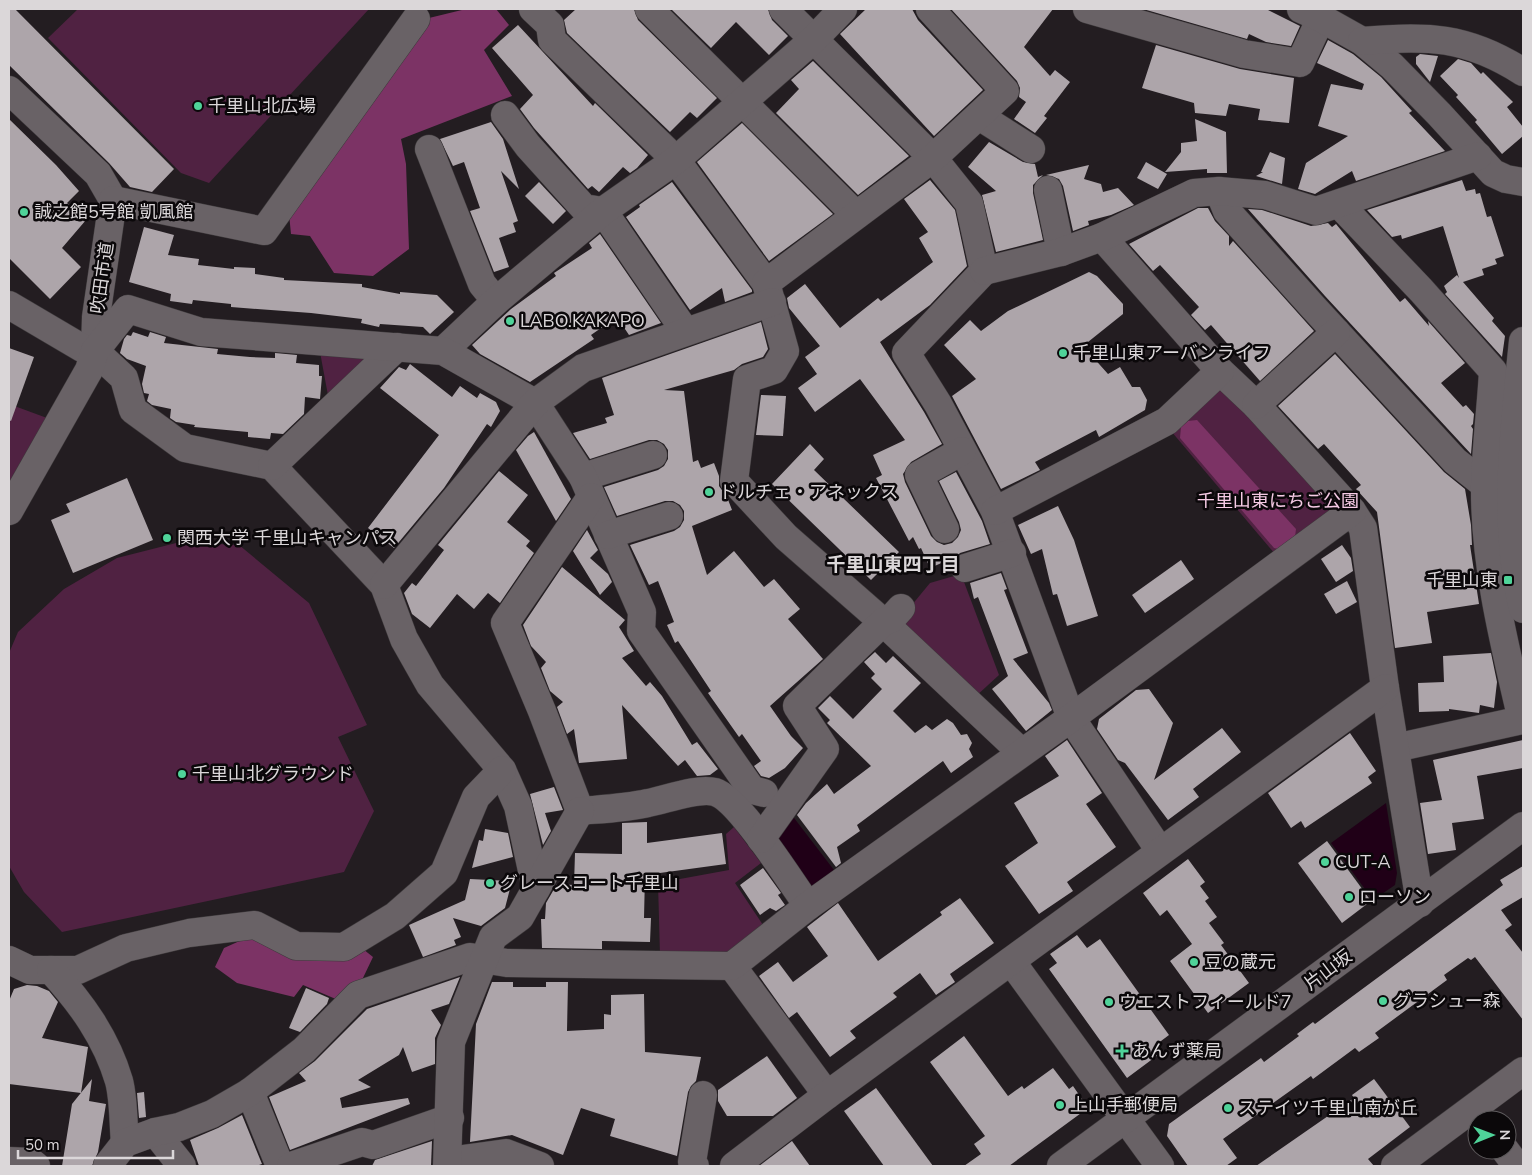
<svg xmlns="http://www.w3.org/2000/svg" width="1532" height="1175" viewBox="0 0 1532 1175" font-family="'Nunito Sans','Noto Sans JP',sans-serif">
	<style>
		.green { fill: #502242 }
		.forest { fill: #7c3365 }
		.water { fill: #200017 }
		.building { fill: #ada5aa }
		.lines { fill: none; stroke-linecap: round; stroke-linejoin: round }
		.minor-casing { stroke: #3e3a3c; stroke-width: 29 }
		.minor { stroke: #696266; stroke-width: 28 }
		.poi-dot { fill: #4fd399; stroke: #0b080a; stroke-width: 2 }
		.labels { text-anchor: middle; dominant-baseline: central; stroke-width: 5; stroke-linejoin: round; paint-order: stroke }
		.poi-label { font-size: 18px; fill: #dbd7d9; stroke: #0b080a; text-anchor: start }
		.street-label { font-size: 18px; fill: #dbd7d9; stroke: #0b080a }
		.park-label { font-size: 18px; fill: #f5cae4; stroke: #0b080a }
		.neighbourhood-label { font-size: 19px; font-weight: bold; fill: #dbd7d9; stroke: #0b080a }
	</style>
	<rect width="100%" height="100%" fill="#231d21"/>
	<!-- green -->
	<g class="green">
		<path d="M78 9H369L209 183 181 173 48 38Z"/>
		<path d="M320 352 362 356 366 365 329 401Z"/>
		<path d="M1213 389 1227 391 1330 503 1327 517 1275 554 1171 431Z"/>
		<path d="M9 404 47 418 9 500Z"/>
		<path d="M180 542 239 545 309 603 367 725 338 737 374 811 344 872 62 932 24 892 9 866V653L18 632 64 589 117 558Z"/>
		<path d="M961 574 999 675 975 697 897 623 930 583Z"/>
		<path d="M734 827 761 863 735 883 763 925 726 955H660L658 883 729 870 726 834Z"/>
	</g>
	<!-- forest -->
	<g class="forest">
		<path d="M466 9H496L509 25 484 50 512 96 401 139 406 164 409 249 373 276 334 273 310 236 291 234 289 214 429 18Z"/>
		<path d="M1197 420 1296 529 1295 537 1282 550 1274 548 1180 438 1181 427 1188 421Z"/>
		<path d="M253 935 358 945 373 957 362 980 338 1000 303 985 294 997 237 983 215 967 224 948Z"/>
	</g>
	<!-- water -->
	<g class="water">
		<path d="M1386 803 1397 873 1395 885 1373 900 1331 843Z"/>
		<path d="M791 814 837 874 818 889 807 887 777 847 776 834Z"/>
	</g>
	<!-- building -->
	<g class="building">
		<path d="M9 9H15L174 169 152 192 130 187 109 163 9 65Z"/>
		<path d="M576 9H634L638 20 717 98 697 118 690 112 670 132 567 33 564 20Z"/>
		<path d="M671 9H768L772 20 788 36 769 55 736 22 711 48Z"/>
		<path d="M866 9H912L918 20 983 90 934 136 840 34Z"/>
		<path d="M951 9H1053L1024 47 1050 76 1055 70 1070 82 1044 116 1047 118 1035 133 1014 119 1026 102 1019 97 1020 88 1017 81Z"/>
		<path d="M1143 9H1266L1300 26 1291 46 1266 42 1249 34 1247 39Z"/>
		<path d="M518 25 593 106 595 103 648 155 637 168 630 173 623 167 599 192 592 186 588 189 534 128 520 109 533 95 492 48Z"/>
		<path d="M1328 40 1353 54 1381 77 1412 111 1409 113 1445 151 1356 181 1352 171 1315 194 1298 189 1306 163 1348 136 1318 126 1331 84 1362 90 1364 84 1317 63Z"/>
		<path d="M1156 45 1240 69 1294 78 1289 123 1258 120 1260 109 1229 104 1226 116 1195 113 1194 103 1142 88Z"/>
		<path d="M1420 54 1438 56 1430 82 1416 64V57Z"/>
		<path d="M1458 59 1471 63 1481 74 1483 72 1513 102 1507 107 1523 127V136L1502 154 1475 122 1477 120 1456 97 1458 95 1440 76Z"/>
		<path d="M813 61 909 156 858 195 776 113 799 89 791 80Z"/>
		<path d="M9 119 56 165 79 191 67 203 86 220 62 248 81 267 50 299 9 258Z"/>
		<path d="M1195 119 1226 132 1227 173H1207V169L1165 172 1181 152V143L1197 141Z"/>
		<path d="M491 122 503 139 519 189 501 171 518 221 513 223 516 232 499 238 509 267 494 272 470 211 480 208 464 162 453 166 440 139Z"/>
		<path d="M742 123 833 214 769 261 697 162Z"/>
		<path d="M989 142 1023 162 1035 164 1038 177 1043 175 1033 185V193L1043 240 996 252 982 195 996 191 968 167Z"/>
		<path d="M1270 152 1285 158 1282 184 1256 176 1263 172H1261Z"/>
		<path d="M1146 162 1167 174 1158 189 1137 178Z"/>
		<path d="M1089 165 1084 179 1101 184 1103 192 1118 188 1134 205 1111 215 1088 221 1089 225 1073 231 1063 186 1059 179 1046 175Z"/>
		<path d="M930 180 955 210 967 266 930 305 880 342 924 412 942 444 911 462 903 474 905 482 931 536 937 542 944 545 952 543 958 537 961 530 959 522 939 481 956 472 982 521 990 544 960 553 951 562 947 564 946 561 930 568 921 548 919 549 913 537 909 541 876 478 882 475 873 455 905 440 860 379 815 412 798 388 817 374 805 357 820 346 789 308 787 298 805 284 840 328 878 298 881 301 933 262 919 238 928 232 904 199Z"/>
		<path d="M1462 180 1466 191 1475 189 1476 194 1480 193 1487 217 1491 216 1504 256 1495 259 1497 264 1482 269 1484 275 1463 282 1494 318 1492 321 1505 336 1502 357 1445 294 1447 292 1444 286 1457 275 1459 278 1443 226 1402 239 1401 235 1392 237 1367 210Z"/>
		<path d="M539 182 566 211 553 224 525 196Z"/>
		<path d="M672 182 752 290V292L725 302 722 288 690 310 626 217 640 207 639 205Z"/>
		<path d="M1198 208H1208L1215 221 1229 236V246L1233 241 1314 331 1260 381 1211 325 1205 330 1191 315 1199 307 1160 265 1153 271 1129 244Z"/>
		<path d="M1248 209 1262 210 1311 226 1328 223 1332 227 1336 224 1400 302 1405 298 1429 326 1428 321 1465 363 1441 383 1463 407 1466 405 1474 414 1473 424 1471 426 1473 429 1471 454 1325 296Z"/>
		<path d="M144 227 174 235 168 255 199 259 198 265 234 269V267L255 268V274L284 278V280L362 284V287L400 294V292L437 295 454 312 430 334 423 327 380 324 379 327 361 323 362 319 311 313 231 307V304L193 300 192 304 170 301 171 294 129 282Z"/>
		<path d="M600 234 661 323 629 335 617 317 591 335 594 339 530 382 480 354 472 345 511 309 556 276 554 273 592 248 589 243Z"/>
		<path d="M1089 272 1097 276 1123 304V314L1083 346 1108 374 1120 367 1132 387H1140L1147 400 1145 410 1099 437 1096 430 1035 462 1040 470 1001 489 952 396 976 379 944 345 970 320 981 331 1008 311Z"/>
		<path d="M761 322 768 349 763 357 742 364 734 370 664 390 684 391 693 462 698 460 701 468 714 463 719 476V486L727 497 732 510 692 526 707 575 734 551 764 587 774 579 800 609 788 619 823 659 770 706 791 736 803 748 785 768 769 778 761 776 754 766 761 761 742 734 739 737 720 710 708 693 711 691 678 641 675 643 667 625 674 622 658 581 649 585 630 545 674 531 680 527 684 520V511L680 505 673 501H665L617 516 604 487 658 470 664 466 668 459V450L664 444 657 440H649L590 459 573 433 607 423 605 418 614 415 602 378Z"/>
		<path d="M133 332 148 337 150 332 166 337 164 343 218 349 217 354 250 357 275 358V353L297 355 296 363 319 365V376H322L320 399 305 397 304 414 283 434 271 433 270 439 248 437V432L194 427 195 425 176 422 170 418 171 409 152 405 147 401 149 394 144 393 142 384 146 366 127 359 120 353 124 339 127 335 131 336Z"/>
		<path d="M9 348 34 357 11 421 9 420Z"/>
		<path d="M1335 354 1444 472 1465 489 1471 525 1472 545H1470L1479 604 1427 612 1432 643 1395 648 1377 512 1356 489 1361 485 1324 444 1318 449 1278 406Z"/>
		<path d="M410 364 452 397 460 386 477 398 480 393 496 402 500 411 491 427 487 424 444 488 394 548 368 528 439 435 380 388 399 367 406 370Z"/>
		<path d="M761 395 786 396 783 436 756 435Z"/>
		<path d="M534 432 571 499 556 521 516 450 528 436Z"/>
		<path d="M810 444 824 459 814 470 899 552 871 580 772 484Z"/>
		<path d="M499 471 528 495 507 522 530 541 526 546 534 553 500 603 488 593 474 609 457 594 430 628 412 614 404 593 412 583 416 586 444 550 438 545Z"/>
		<path d="M127 478 153 540 73 573 51 520 70 512 66 504Z"/>
		<path d="M1058 506 1074 540 1098 616 1067 626 1057 594 1053 595 1042 549 1031 554 1018 525Z"/>
		<path d="M587 530 598 550 590 558 608 574 612 582 600 595 573 551Z"/>
		<path d="M1342 545 1351 558 1353 571 1336 582 1321 559Z"/>
		<path d="M1181 560 1194 579 1145 613 1132 595Z"/>
		<path d="M562 567 625 620 619 627 634 651 622 658 646 686 650 682 662 696 692 745 697 742 718 769 710 775 697 776 685 760 678 766 622 705 627 759 579 763 574 729 567 734 557 707 563 702 550 691 541 668 546 662 531 646 523 625Z"/>
		<path d="M1001 573 1007 589 1004 590 1028 653 1013 659 1049 703 1052 710 1026 731 992 689 1008 676 978 597 974 599 970 583Z"/>
		<path d="M1347 581 1357 602 1336 614 1324 594Z"/>
		<path d="M875 652 886 663 893 656 921 683 893 711 915 733 926 725 932 730 947 719 953 723 961 735 967 734 972 743 969 749 973 757 951 773 943 761 857 825 860 831 837 847 841 863 836 867 797 815 806 803 827 784 834 794 871 766 827 723 830 720 818 708 830 696 853 719 882 689 871 678 875 674 864 662Z"/>
		<path d="M1491 653 1497 682 1494 708 1480 705 1479 713 1449 709V711L1419 712 1418 683 1444 682 1443 656Z"/>
		<path d="M1149 689 1173 723 1154 780 1222 728 1241 752 1193 789 1199 797 1168 820 1125 763 1118 760 1097 729 1099 719 1136 690Z"/>
		<path d="M1350 733 1376 771 1368 777 1372 783 1305 828 1301 821 1291 828 1268 793Z"/>
		<path d="M1067 740 1102 793 1086 804 1116 847 1067 882 1073 891 1039 914 1005 866 1038 843 1014 803 1059 776 1045 756Z"/>
		<path d="M1523 740V768L1477 776 1484 819 1452 823 1456 850 1428 854 1420 803 1442 800 1433 760Z"/>
		<path d="M554 787 563 810 545 813 551 831 543 845 530 794Z"/>
		<path d="M647 822V843L722 833 726 864 645 875 644 918H651L650 942 602 941V949L542 948 541 919H545L546 903 557 884 574 885 575 853 622 854V823Z"/>
		<path d="M485 829 508 833 513 857 472 868 479 840 483 841Z"/>
		<path d="M1327 841 1371 901 1342 923 1298 863Z"/>
		<path d="M1188 859 1205 882 1200 886 1209 898 1205 901 1217 917 1209 923 1224 943 1221 945 1249 983 1208 1013 1170 961 1192 944 1167 910 1160 916 1143 893Z"/>
		<path d="M1523 866V897L1501 910 1512 925 1505 930 1523 953V1020L1475 957 1471 960 1468 958 1444 975 1447 980 1375 1033 1379 1038 1359 1052 1355 1048 1313 1079 1311 1076 1223 1139 1237 1158 1226 1166H1188L1167 1136 1169 1124 1261 1058 1264 1062 1299 1036 1297 1034 1313 1022 1315 1024 1503 885 1500 880Z"/>
		<path d="M763 868 781 893 778 895 785 905 776 911 770 908 760 915 740 885Z"/>
		<path d="M470 879 512 881 505 908 481 926 453 918 461 937 454 940 456 945 423 957 409 925 465 900Z"/>
		<path d="M960 898 994 943 950 974 955 982 936 995 920 973 893 993 897 997 850 1031 856 1038 830 1057 797 1012 789 1018 759 976 778 962 793 982 828 956 807 927 838 903 878 961 942 915 940 912Z"/>
		<path d="M1077 935 1087 948 1100 939 1169 1035 1157 1044 1162 1052 1127 1078 1049 969 1057 963 1050 954Z"/>
		<path d="M460 977 449 1004 431 1010 441 1025 435 1038V1064L412 1072 403 1047 399 1055 358 1080 371 1087 340 1098 342 1108 408 1098 410 1104 290 1150 269 1097 306 1081 299 1073 315 1061 367 1009Z"/>
		<path d="M492 982H513V987H546V982H568L567 1031 604 1029V1014L611 1015V995L644 994 645 1052 701 1057 696 1081 691 1086 688 1092 677 1156 610 1136 615 1119 581 1108 563 1155 512 1135 470 1142 476 1024Z"/>
		<path d="M27 985 37 986 49 991 58 1002 42 1038 88 1047 81 1093 9 1084V1001L14 989Z"/>
		<path d="M306 988 329 998 327 1004 300 1032 289 1028Z"/>
		<path d="M964 1036 1008 1096 1022 1086 1024 1089 1053 1068 1069 1089 1073 1086 1088 1108 1009 1166H964L981 1154 974 1144 985 1136 930 1062Z"/>
		<path d="M767 1056 797 1098 773 1116H727L718 1101V1090Z"/>
		<path d="M92 1079 89 1101 106 1104 98 1152 92 1166H62L72 1104Z"/>
		<path d="M1374 1079 1410 1127 1368 1159 1374 1166H1256L1354 1098 1352 1095Z"/>
		<path d="M876 1088 933 1166H884L844 1111Z"/>
		<path d="M144 1092 146 1117 139 1118 137 1093Z"/>
		<path d="M242 1115 262 1164 256 1166H199L190 1140 218 1128Z"/>
		<path d="M432 1141 431 1166H372L375 1160Z"/>
		<path d="M792 1141 810 1166H759Z"/>
	</g>
	<g class="lines">
		<defs>
			<g id="minor">
				<path d="M533 9 550 25 552 40 676 160 766 283 785 351 774 370 747 379 734 481 786 537 883 622 1021 752"/>
				<path d="M649 9 856 215"/>
				<path d="M783 9 933 158 969 203 984 271 906 353 938 404 995 511 1071 718 1160 851"/>
				<path d="M1087 9 1244 54 1300 63 1321 18"/>
				<path d="M1301 9 1321 18 1362 41 1392 66 1439 114 1493 173 1506 179 1523 182"/>
				<path d="M1362 41C1426 35 1467 36 1523 72"/>
				<path d="M9 90 98 174 113 200 96 317 95 351"/>
				<path d="M505 115 528 146 584 208 603 211 685 331"/>
				<path d="M979 116 1031 149"/>
				<path d="M429 149 482 284 496 301"/>
				<path d="M1048 190 1061 252"/>
				<path d="M1219 191 1227 211 1313 307 1455 461 1485 485"/>
				<path d="M113 200 264 231 416 19"/>
				<path d="M1339 204 1421 290 1493 371C1491 408 1486 446 1485 484 1484 564 1504 643 1522 720L1395 748"/>
				<path d="M1102 237 1220 371 1256 405 1352 511 1363 528 1385 688 1420 903"/>
				<path d="M984 271 1061 252 1102 237 1194 193 1219 191 1265 195 1316 211 1478 156"/>
				<path d="M766 283 933 158 1005 91 930 9"/>
				<path d="M9 305 82 348 95 351"/>
				<path d="M1523 341C1514 429 1502 522 1523 609"/>
				<path d="M95 351 124 378 133 410 185 448 272 466 384 585 404 639 430 685 502 770 518 806 536 889"/>
				<path d="M443 351 496 301 603 211 676 160 814 39 843 9"/>
				<path d="M1256 405 1336 332"/>
				<path d="M272 466 397 347"/>
				<path d="M583 477 653 455"/>
				<path d="M9 511 89 370 95 351 128 309 201 332 443 351 535 403 583 477 642 612 641 631 752 790 764 793"/>
				<path d="M995 511 1167 421 1220 371"/>
				<path d="M945 529 919 475 962 451"/>
				<path d="M608 535 669 516"/>
				<path d="M965 568 1012 553"/>
				<path d="M384 585 535 403 583 368 772 302"/>
				<path d="M580 811 542 711 505 623 591 497"/>
				<path d="M580 811C603 809 626 808 648 803 665 800 698 787 715 792 739 799 792 883 808 906"/>
				<path d="M761 839 825 749 797 706 883 622 891 619 901 608"/>
				<path d="M9 960 30 970H78L126 948 189 933 255 925 296 946 344 947 395 916 444 873 476 797 502 770"/>
				<path d="M1011 961 1160 1166"/>
				<path d="M732 966 827 1095"/>
				<path d="M51 970C81 1003 106 1037 119 1081 124 1100 123 1123 125 1143"/>
				<path d="M250 1092 280 1166"/>
				<path d="M155 1132 182 1166"/>
				<path d="M1505 1150 1517 1166"/>
				<path d="M9 1161 31 1162 36 1166"/>
				<path d="M448 1161 506 1153 540 1166"/>
				<path d="M107 1166 125 1143 155 1132 179 1127 212 1114 250 1092 304 1050 358 995 470 957 507 963 732 966 808 906 1071 718 1352 511"/>
				<path d="M291 1166 362 1142 373 1145 450 1118"/>
				<path d="M447 1166 451 1042 493 937 520 917 580 811"/>
				<path d="M695 1166 692 1162 703 1095"/>
				<path d="M734 1166 827 1095 1385 688"/>
				<path d="M1061 1166 1523 826"/>
				<path d="M1395 1166 1523 1071"/>
			</g>
		</defs>
		<!-- minor casing -->
		<use href="#minor" class="minor-casing"/>
		<!-- minor -->
		<use href="#minor" class="minor"/>
	</g>
	<!-- markers -->
	<g class="poi-dot">
		<circle cx="198" cy="106" r="5"/>
		<circle cx="24" cy="212" r="5"/>
		<circle cx="510" cy="321" r="5"/>
		<circle cx="1063" cy="353" r="5"/>
		<circle cx="709" cy="492" r="5"/>
		<circle cx="167" cy="538" r="5"/>
		<rect x="1503" y="575" width="10" height="10" rx="2.5"/>
		<circle cx="182" cy="774" r="5"/>
		<circle cx="1325" cy="862" r="5"/>
		<circle cx="490" cy="883" r="5"/>
		<circle cx="1349" cy="897" r="5"/>
		<circle cx="1194" cy="962" r="5"/>
		<circle cx="1383" cy="1001" r="5"/>
		<circle cx="1109" cy="1002" r="5"/>
		<path d="M1119.5 1043.5h5v5h5v5h-5v5h-5v-5h-5v-5h5z"/>
		<circle cx="1060" cy="1105" r="5"/>
		<circle cx="1228" cy="1108" r="5"/>
	</g>
	<g class="labels">
		<!-- poi labels -->
		<g class="poi-label">
			<text x="208" y="106">千里山北広場</text>
			<text x="34" y="212">誠之館5号館 凱風館</text>
			<text x="520" y="321">LABO.KAKAPO</text>
			<text x="1073" y="353">千里山東アーバンライフ</text>
			<text x="719" y="492">ドルチェ・アネックス</text>
			<text x="177" y="538">関西大学 千里山キャンパス</text>
			<text x="1498" y="580" text-anchor="end">千里山東</text>
			<text x="192" y="774">千里山北グラウンド</text>
			<text x="1335" y="862">CUT-A</text>
			<text x="500" y="883">グレースコート千里山</text>
			<text x="1359" y="897">ローソン</text>
			<text x="1204" y="962">豆の蔵元</text>
			<text x="1393" y="1001">グラシュー森</text>
			<text x="1119" y="1002">ウエストフィールド7</text>
			<text x="1132" y="1051">あんず薬局</text>
			<text x="1070" y="1105">上山手郵便局</text>
			<text x="1238" y="1108">ステイツ千里山南が丘</text>
		</g>
		<!-- street labels -->
		<g class="street-label">
			<text transform="translate(102 278) rotate(-82)">吹田市道</text>
			<text transform="translate(1328 970) rotate(-37)">片山坂</text>
		</g>
		<!-- park labels -->
		<g class="park-label">
			<text x="1278" y="501">千里山東にちご公園</text>
		</g>
		<!-- neighbourhood labels -->
		<g class="neighbourhood-label">
			<text x="893" y="565">千里山東四丁目</text>
		</g>
	</g>
	<!-- border -->
	<rect width="1532" height="1175" fill="none" stroke="#dbd7d9" stroke-width="20"/>
	<!-- north arrow -->
	<g transform="translate(1492 1135) rotate(89)"><circle r="24" fill="#0b080a" stroke="#5e5b5d"/>
	<path d="M0-4L9 19L0 12L-9 19Z" fill="#4fd399"/>
	<text y="-8" font-size="14" font-weight="bold" text-anchor="middle" fill="#dbd7d9">N</text>
	</g>
	<!-- scale -->
	<path d="M18 1150v8h155v-8" fill="none" stroke="#dbd7d9" stroke-width="2.5"/>
	<text x="25" y="1150" font-size="15" fill="#dbd7d9" stroke="#0b080a" stroke-width="4" paint-order="stroke">50 m</text>
</svg>
